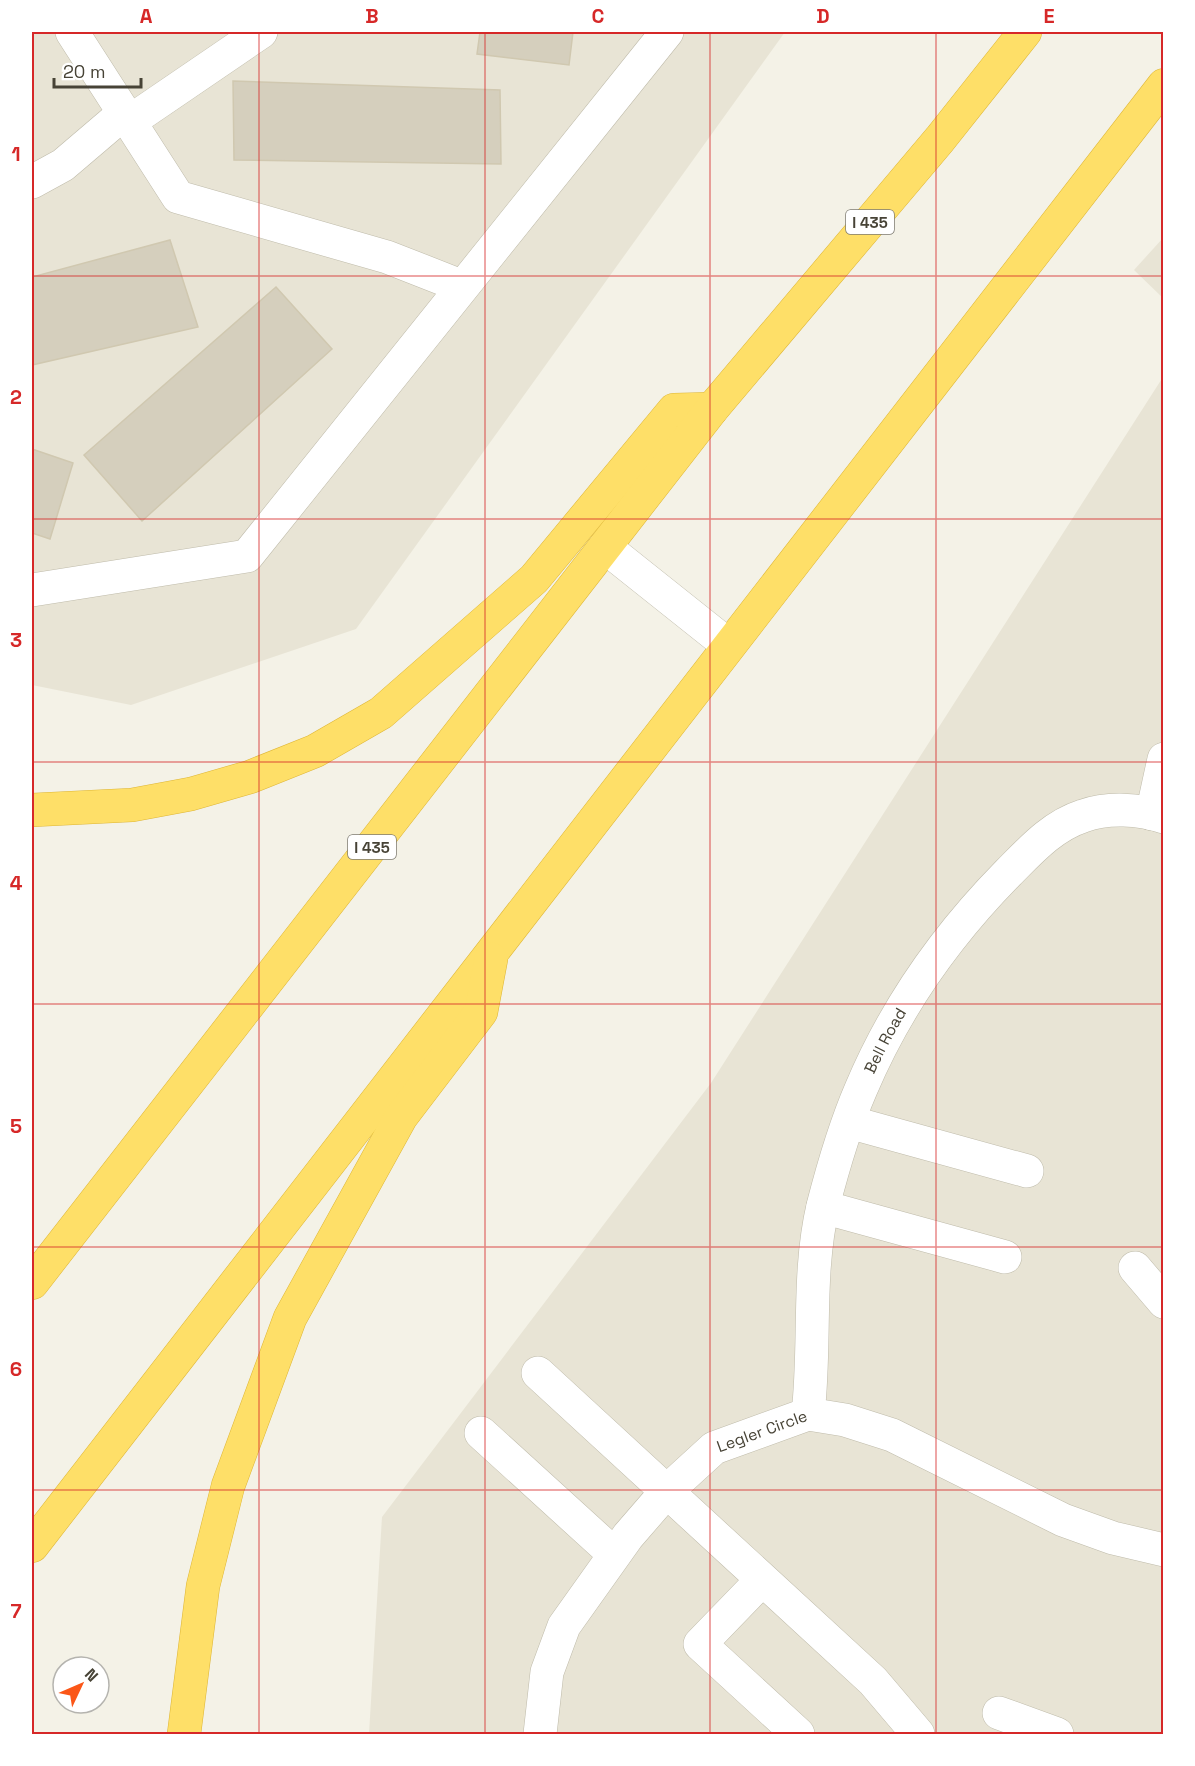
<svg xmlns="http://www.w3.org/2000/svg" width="1195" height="1766" viewBox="0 0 1195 1766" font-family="'Space Grotesk',sans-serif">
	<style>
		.residential { fill: #e8e4d5 }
		.building { fill: #d5cfbd; stroke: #d0c8b0; stroke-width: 1.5 }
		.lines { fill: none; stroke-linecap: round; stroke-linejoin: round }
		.minor-casing { stroke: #bfbbaa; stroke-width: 34 }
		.highway-casing { stroke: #deb637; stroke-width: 34 }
		.minor { stroke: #fff; stroke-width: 33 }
		.highway { stroke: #fedf68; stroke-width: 33 }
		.grid { fill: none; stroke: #d62828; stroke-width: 1.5; stroke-opacity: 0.55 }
		.labels { text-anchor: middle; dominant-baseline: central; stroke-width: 4.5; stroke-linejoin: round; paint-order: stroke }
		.shield { fill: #fff; stroke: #7e7b72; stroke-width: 1.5 }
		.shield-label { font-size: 15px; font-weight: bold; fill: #474336 }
		.street-label { font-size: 16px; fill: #474336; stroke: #fff }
		.neatline { fill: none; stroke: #d62828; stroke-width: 2 }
		.grid-label { font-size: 20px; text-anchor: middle; font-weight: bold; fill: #d62828 }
	</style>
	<rect width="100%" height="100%" fill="#f4f2e7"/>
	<!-- residential -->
	<g class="residential">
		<path d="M32 32H785L356 629 131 705 32 685Z"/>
		<path d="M1163 238V298L1134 270Z"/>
		<path d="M1163 377V1734H369L382 1517 711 1083Z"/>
	</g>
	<!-- building -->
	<g class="building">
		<path d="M480 32H573L569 65 477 54Z"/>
		<path d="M233 81 500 90 501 164 234 160Z"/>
		<path d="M170 240 198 327 32 365V277Z"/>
		<path d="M276 287 332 349 142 521 84 455Z"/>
		<path d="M32 449 73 463 50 539 32 533Z"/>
	</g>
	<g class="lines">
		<defs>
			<g id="minor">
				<path d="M72 32 178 197 387 257 461 286"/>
				<path d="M129 122 261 32"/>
				<path d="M32 182 63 165 124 113"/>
				<path d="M605 547 728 645"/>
				<path d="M32 590 247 556 667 32"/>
				<path d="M1152 814 1164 759"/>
				<path d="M849 1122 1027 1171"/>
				<path d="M823 1207 1005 1257"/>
				<path d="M1135 1268 1164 1302"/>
				<path d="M538 1373 873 1681 918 1734"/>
				<path id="s1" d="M808 1414C816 1345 807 1274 823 1206 833 1167 845 1126 861 1089 896 1006 945 937 1008 873 1030 851 1052 826 1083 816 1108 807 1139 809 1164 817"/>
				<path d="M481 1433 614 1554"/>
				<path d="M761 1581 700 1644 798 1734"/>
				<path d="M999 1713 1057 1734"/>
				<path id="s2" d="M540 1734 547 1672 564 1626 628 1536 667 1491 714 1448 808 1414 845 1420 892 1435 1063 1520 1113 1538 1164 1550"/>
			</g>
			<g id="highway">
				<path d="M32 810 132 805 191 794 250 777 315 751 381 713 534 579 674 410 712 409"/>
				<path d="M32 1283 712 409 940 139 1025 32"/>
				<path d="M32 1546C410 1060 783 570 1164 85"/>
				<path d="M184 1734 203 1586 228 1486 290 1318 401 1117 481 1012 491 959"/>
			</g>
		</defs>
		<!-- minor casing -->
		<use href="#minor" class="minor-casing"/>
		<!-- highway casing -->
		<use href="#highway" class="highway-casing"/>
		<!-- minor -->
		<use href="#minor" class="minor"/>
		<!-- highway -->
		<use href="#highway" class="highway"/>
	</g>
	<!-- grid -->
	<path class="grid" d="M259 32V1734M485 32V1734M710 32V1734M936 32V1734M32 276H1164M32 519H1164M32 762H1164M32 1004H1164M32 1247H1164M32 1490H1164"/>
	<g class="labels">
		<!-- shield labels -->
		<g class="shield">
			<rect x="846" y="210" width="48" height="24" rx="4.5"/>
			<rect x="348" y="835" width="48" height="24" rx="4.5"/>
		</g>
		<g class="shield-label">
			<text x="870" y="222">I 435</text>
			<text x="372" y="847">I 435</text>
		</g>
		<!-- street labels -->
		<g class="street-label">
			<text stroke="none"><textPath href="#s1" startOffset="386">Bell Road</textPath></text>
			<text stroke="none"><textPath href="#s2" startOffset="396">Legler Circle</textPath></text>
		</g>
	</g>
	<!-- border -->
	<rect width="1195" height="1766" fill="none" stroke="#ffffff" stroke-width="66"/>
	<!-- north arrow -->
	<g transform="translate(81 1685) rotate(46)"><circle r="28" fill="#ffffff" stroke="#b5b4af" stroke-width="1.5"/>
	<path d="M0-4.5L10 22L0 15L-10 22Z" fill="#fb5718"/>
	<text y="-9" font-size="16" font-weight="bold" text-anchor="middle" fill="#474336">N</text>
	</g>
	<!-- scale -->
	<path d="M54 78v9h87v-9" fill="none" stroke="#474336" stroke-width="3"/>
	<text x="63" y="78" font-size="18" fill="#474336" stroke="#ffffff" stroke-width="4.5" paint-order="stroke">20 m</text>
	<rect x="33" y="33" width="1129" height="1700" class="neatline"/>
	<g class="grid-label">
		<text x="146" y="23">A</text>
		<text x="372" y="23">B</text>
		<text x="598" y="23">C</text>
		<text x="823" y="23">D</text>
		<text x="1049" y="23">E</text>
		<text x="16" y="161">1</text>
		<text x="16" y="404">2</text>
		<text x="16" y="647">3</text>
		<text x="16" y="890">4</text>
		<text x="16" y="1133">5</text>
		<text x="16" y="1376">6</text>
		<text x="16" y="1618">7</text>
	</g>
</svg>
